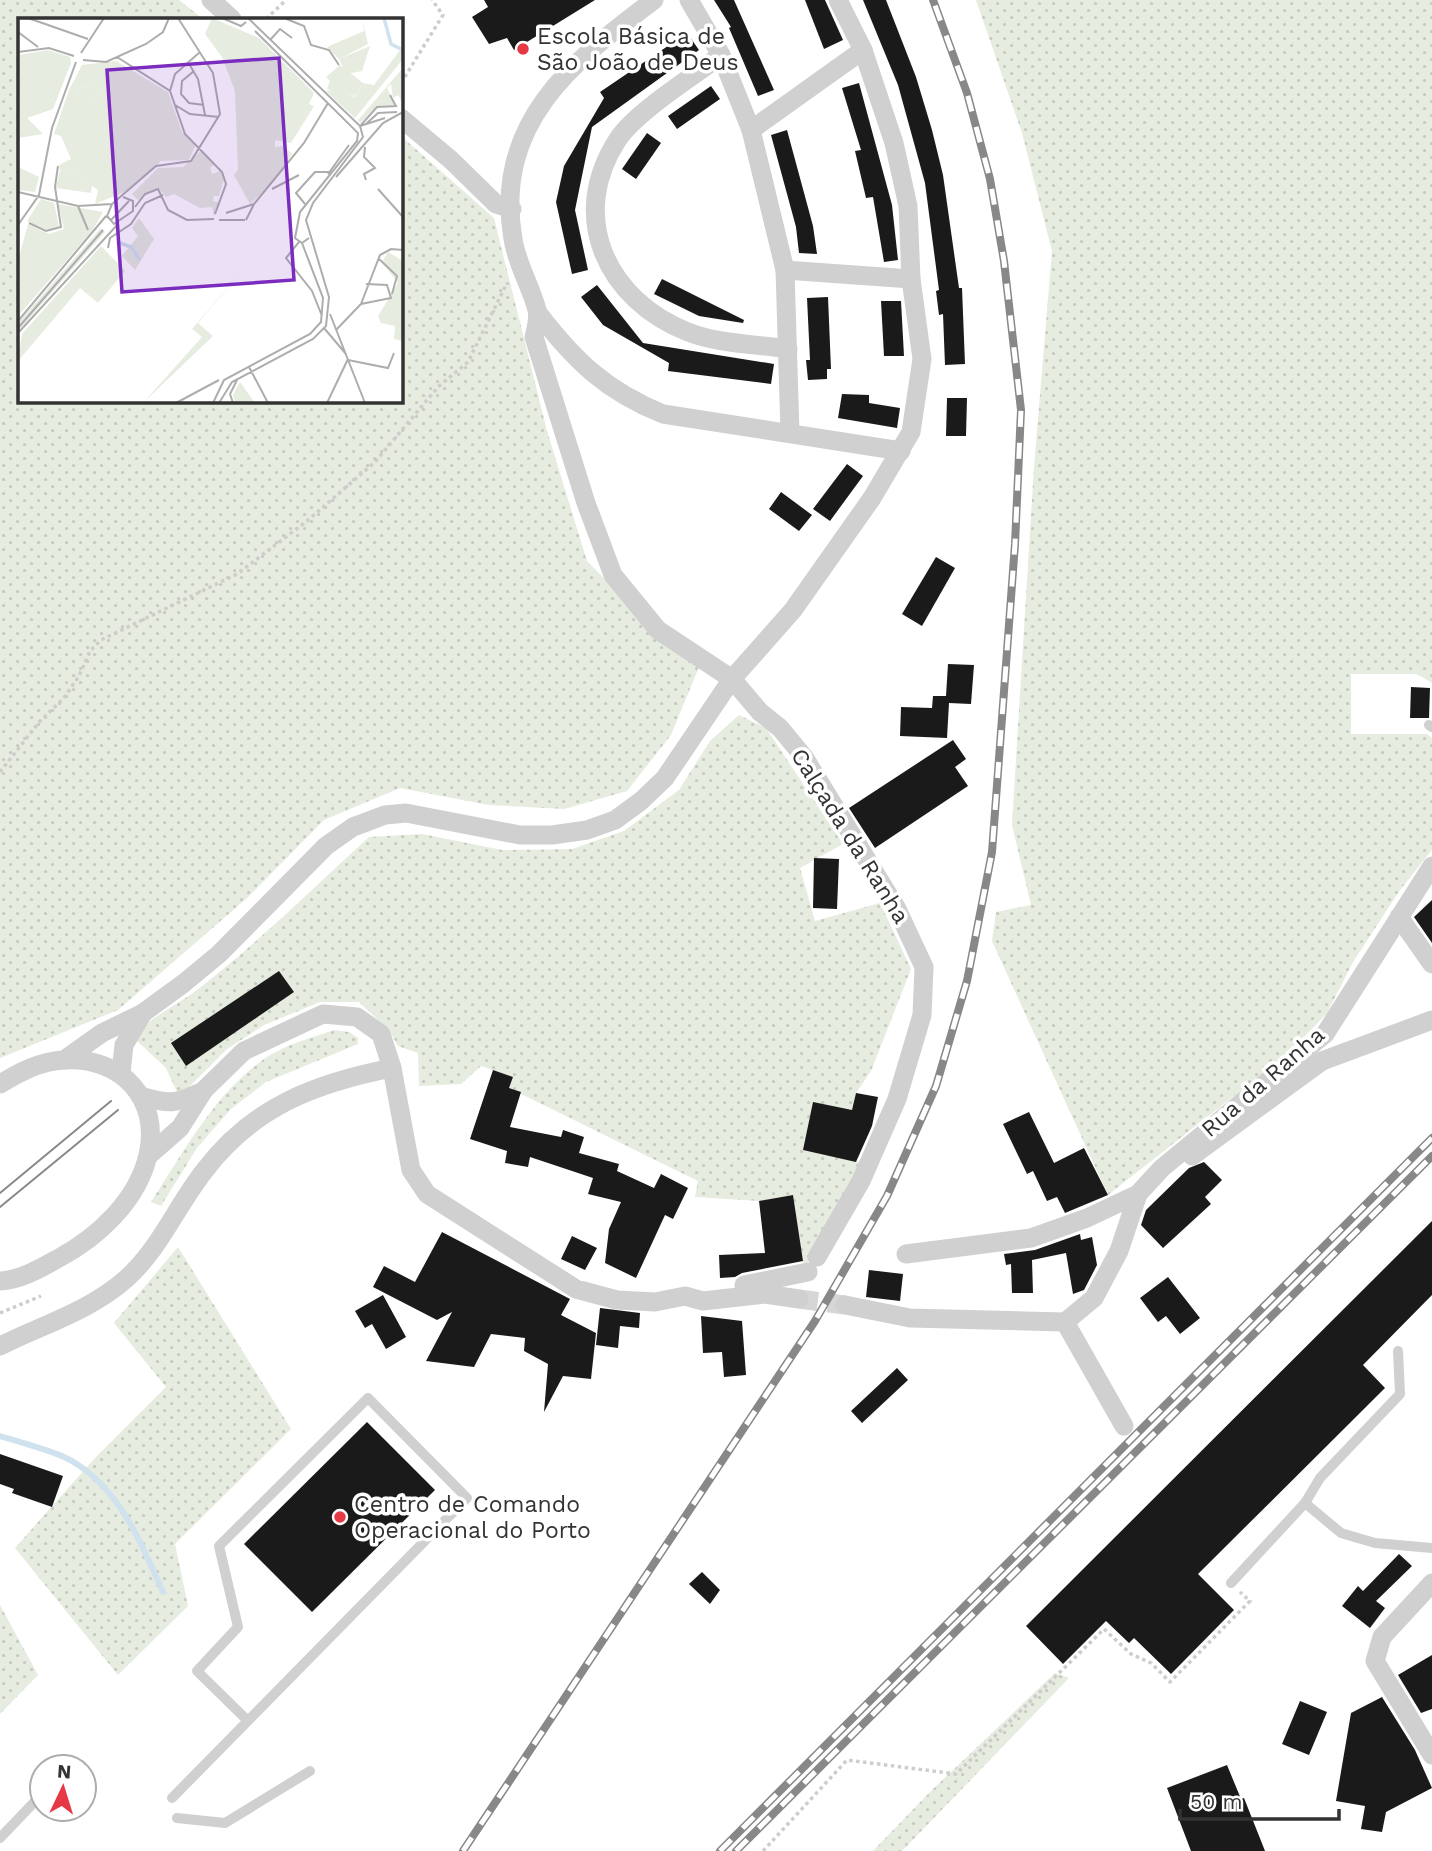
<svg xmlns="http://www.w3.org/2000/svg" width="1432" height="1851" viewBox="0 0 1432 1851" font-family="'Work Sans',sans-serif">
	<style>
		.green { fill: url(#green-dots) }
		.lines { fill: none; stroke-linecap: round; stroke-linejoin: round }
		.stream { stroke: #cfe2ee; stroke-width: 6 }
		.building { fill: #1a1a1a }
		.minor-tunnel { stroke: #d6d6d6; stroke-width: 19; stroke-dasharray: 19 10; stroke-linecap: butt }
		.path { stroke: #cdcdcd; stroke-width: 3.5; stroke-dasharray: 3.5 3.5; stroke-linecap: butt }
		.service { stroke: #d0d0d0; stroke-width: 10 }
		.minor { stroke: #d0d0d0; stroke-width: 19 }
		.tram { stroke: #888; stroke-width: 2 }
		.rail-casing { stroke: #888; stroke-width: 8 }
		.rail { stroke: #fff; stroke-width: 5; stroke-dasharray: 16; stroke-linecap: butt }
		.poi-dot { fill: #e63946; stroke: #fff; stroke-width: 2.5 }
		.labels { text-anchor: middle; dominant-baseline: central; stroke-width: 7; stroke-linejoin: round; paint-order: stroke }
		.poi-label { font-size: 23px; fill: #333; stroke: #fff; text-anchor: start }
		.street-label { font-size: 23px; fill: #333; stroke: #fff }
		.inset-river { fill: none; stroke: #cfe2ee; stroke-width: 3.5 }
		.inset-road { fill: none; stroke: #adadad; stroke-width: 2 }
		.view { fill: #7b2cbf; fill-opacity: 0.15; stroke: #7b2cbf; stroke-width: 3.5 }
		.inset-edge { fill: none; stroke: #333; stroke-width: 3.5 }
	</style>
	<defs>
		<pattern id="green-dots" width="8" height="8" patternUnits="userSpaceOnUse" patternTransform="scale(1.75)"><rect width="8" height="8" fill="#e6ecdf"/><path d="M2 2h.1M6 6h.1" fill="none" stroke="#c6cbc0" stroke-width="1.8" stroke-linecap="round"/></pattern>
	</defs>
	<rect width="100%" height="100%" fill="#fff"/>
	<!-- green -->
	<g class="green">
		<path d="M0 0H179L203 19H19V401H401V136L494 218 547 431 587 561 669 645 699 667 671 735 627 791 564 809 489 805 400 788 324 820 247 898 118 1010 0 1058Z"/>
		<path d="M976 0H1432V683L1417 674H1351V734H1427L1432 738V850L1400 890 1353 962 1327 1013 1291 1051 1108 1195 992 941 996 912 1031 905 1012 825 1034 467 1052 251 1022 133Z"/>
		<path d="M739 715 766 728 843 844 800 868 815 921 880 903 911 969 871 1071 856 1093 852 1110 813 1103 804 1150 864 1163 804 1269 793 1195 759 1201 695 1197 698 1181 509 1088 513 1077 481 1066 461 1084 419 1086 418 1053 398 1046 389 1030 359 1002H320L264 1025 227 1049 188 1088 177 1092 166 1068 134 1038C149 1017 172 1008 193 993 255 946 311 890 369 837L422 834 502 850 572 849 624 831 679 790 710 741Z"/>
		<path d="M334 1030 349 1032 358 1038V1044L266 1082 231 1109 197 1148 161 1206 151 1202C183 1153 215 1093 264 1059 284 1045 311 1038 334 1030Z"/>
		<path d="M178 1247 291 1429 175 1544 188 1606 118 1675 15 1548 94 1459 166 1387 114 1323Z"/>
		<path d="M0 1605 38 1675 0 1714Z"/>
		<path d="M1055 1673 1069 1678 902 1851H873L931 1791Z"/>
	</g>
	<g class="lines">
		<!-- stream -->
		<path class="stream" d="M0 1436C20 1442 42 1448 62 1456 117 1481 140 1541 163 1592"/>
	</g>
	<!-- building -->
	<g class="building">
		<path d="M484 0H595L514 50 507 38 489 44 472 17 488 7Z"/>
		<path d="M714 0H734L774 90 758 96 729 28 731 27Z"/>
		<path d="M805 0H825L843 40 824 49Z"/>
		<path d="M863 0H886L916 77 932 130 943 175 959 288H962L965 364 945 365 943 314 939 315 936 291 939 290 925 183 898 85Z"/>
		<path d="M687 33 699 50 592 127 575 210 588 270 572 274 556 202 564 166 604 98 600 92Z"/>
		<path d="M859 83 892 205 898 260 884 262 873 197 866 198 855 151 861 150 842 88Z"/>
		<path d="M711 86 720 99 677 129 668 116Z"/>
		<path d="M787 130 813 226 817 254 799 253 796 227 771 135Z"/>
		<path d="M647 133 661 143 636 179 622 169Z"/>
		<path d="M662 279 744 320 743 323 699 316 654 294Z"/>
		<path d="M597 285 643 343 774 364 771 384 668 371 669 363 603 325 581 297Z"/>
		<path d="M828 297 831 369H827V379L808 380 806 360H810L807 298Z"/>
		<path d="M881 301H901L904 356H884Z"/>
		<path d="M842 394 869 395V403L900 408 897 428 838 418Z"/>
		<path d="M947 398H967L966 436H946Z"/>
		<path d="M847 464 863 476 830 521 813 509Z"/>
		<path d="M781 492 812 515 799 531 769 509Z"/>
		<path d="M936 557 955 568 922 626 902 614Z"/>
		<path d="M948 664 974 665 971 704 949 703 947 738 900 736 901 707 932 708 933 696H946Z"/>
		<path d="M1411 687 1430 688 1429 718H1410Z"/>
		<path d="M953 740 966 759 955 767 968 786 875 848 849 808Z"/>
		<path d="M814 858 839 859 837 909 813 908Z"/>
		<path d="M1432 900V943L1414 917Z"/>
		<path d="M279 971 294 992 186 1066 171 1043Z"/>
		<path d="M493 1070 513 1077 509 1088 521 1092 510 1127 561 1137 563 1130 584 1137 579 1153 619 1164 617 1171 654 1188 661 1174 688 1188 673 1219 665 1215 636 1278 605 1263 609 1229 621 1202 588 1194 593 1178 530 1157 528 1167 505 1163 507 1151 470 1139Z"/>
		<path d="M856 1093 878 1097 872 1126 856 1162 803 1150 813 1102 852 1110Z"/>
		<path d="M1029 1112 1054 1163 1084 1148 1108 1195 1065 1213 1057 1197 1047 1201 1033 1171 1027 1174 1003 1124Z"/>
		<path d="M1204 1162 1222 1180 1205 1197 1211 1204 1163 1248 1141 1225 1146 1210 1189 1168Z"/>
		<path d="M793 1195 803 1261 742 1273 735 1277 720 1278 719 1255 765 1253 759 1201Z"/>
		<path d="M1432 1221V1295L1363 1365 1385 1388 1198 1574 1234 1610 1171 1674 1134 1638 1129 1643 1106 1621 1063 1664 1026 1626Z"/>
		<path d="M442 1232 570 1299 561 1315 596 1333 591 1379 563 1376 544 1412 548 1364 524 1351 525 1338 491 1334 474 1367 426 1361 452 1312 437 1320 373 1287 384 1266 415 1282Z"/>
		<path d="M1080 1234 1081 1240 1092 1237 1097 1265 1084 1290 1073 1294 1066 1253 1032 1260 1033 1293H1012L1011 1264 1006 1265 1004 1254 1035 1250Z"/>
		<path d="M572 1236 597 1248 585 1270 561 1259Z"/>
		<path d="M869 1270 903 1274 900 1301 866 1297Z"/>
		<path d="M1168 1277 1200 1318 1180 1334 1166 1316 1158 1322 1140 1298Z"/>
		<path d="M383 1295 406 1337 386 1349 372 1324 365 1328 355 1311Z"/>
		<path d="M600 1308 640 1313 639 1328 620 1326 618 1348 596 1345Z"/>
		<path d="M701 1316 742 1321 746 1375 724 1377 722 1352 703 1353Z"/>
		<path d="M897 1368 908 1380 862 1423 851 1411Z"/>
		<path d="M367 1422 435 1490 312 1612 244 1544Z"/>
		<path d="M0 1454 63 1476 52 1507 12 1493 14 1489 0 1484Z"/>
		<path d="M1399 1554 1412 1566 1376 1601 1385 1608 1370 1628 1342 1606 1358 1586 1363 1591Z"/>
		<path d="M702 1572 720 1590 710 1604 689 1584Z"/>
		<path d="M1432 1655V1709L1421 1713 1398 1675Z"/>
		<path d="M1382 1697 1415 1750 1432 1788 1386 1812 1382 1832 1361 1829 1365 1806 1336 1801 1351 1713Z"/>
		<path d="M1300 1701 1327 1712 1309 1755 1282 1744Z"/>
		<path d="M1227 1765 1241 1799 1244 1798 1265 1851H1191L1167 1788Z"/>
	</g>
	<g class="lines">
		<!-- minor-tunnel -->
		<path class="minor-tunnel" d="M799 1299 845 1305"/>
		<!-- path -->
		<g class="path">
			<path d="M266 19 286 0"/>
			<path d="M401 83 443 15 432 0"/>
			<path d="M0 772 40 721 63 699 79 676 90 651 101 640 237 574 307 521 375 462 438 387 468 362 507 283"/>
			<path d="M0 1313 41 1296"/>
			<path d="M763 1851 847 1760 956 1774 1104 1629 1131 1654 1151 1663 1170 1682 1250 1601 1240 1592"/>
		</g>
		<!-- service -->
		<g class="service">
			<path d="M1429 725 1432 727"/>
			<path d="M1305 1503 1341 1533 1375 1543 1432 1548"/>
			<path d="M1231 1583 1305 1503 1320 1478 1400 1394 1398 1351"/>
			<path d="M172 1798 467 1498 368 1398 219 1546 238 1627 197 1671 247 1720"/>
			<path d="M177 1818 225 1823 310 1771"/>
			<path d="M0 1838 42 1794"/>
		</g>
		<!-- minor -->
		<g class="minor">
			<path d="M211 0 232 19"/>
			<path d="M654 0C572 62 493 123 513 239 517 265 531 286 537 310 539 318 536 329 534 337L586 503 613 575 658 630 732 679 760 712 780 728 804 757 897 909 924 967 922 1015 897 1099 861 1181 817 1257"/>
			<path d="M689 0 721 55 751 130 785 270 790 433"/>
			<path d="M721 55C693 77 637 111 618 139 567 217 607 300 688 332 718 344 756 344 788 349"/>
			<path d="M401 118 451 160 496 204 512 209"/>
			<path d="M751 130 863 50"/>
			<path d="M785 270 911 279"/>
			<path d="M538 313C575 361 606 391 663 414L901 451"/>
			<path d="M1399 917 1432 964"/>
			<path d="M64 1060 102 1033 143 1013 184 983 219 954 326 846 353 827 385 815 406 813 520 835H552L587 830 615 820 641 801 665 778 732 679 793 610 872 498 911 432 922 359 911 279 908 206 894 143 863 50 838 0"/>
			<path d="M121 1073 124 1045 143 1013"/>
			<path d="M0 1084C20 1072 40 1061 65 1060 121 1057 161 1099 148 1155 138 1200 98 1237 59 1258 41 1268 21 1280 0 1281"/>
			<path d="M141 1096C170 1105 175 1104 203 1091"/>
			<path d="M148 1156 180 1128 204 1090 244 1051 323 1014 357 1017 381 1034 392 1068 411 1170 427 1194 576 1289 617 1300 655 1302 685 1296 703 1301 765 1294 799 1299"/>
			<path d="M1192 1156 1322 1061 1432 1020"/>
			<path d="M906 1254 1031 1238 1087 1218 1138 1194"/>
			<path d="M744 1285 808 1272"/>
			<path d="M845 1305 910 1318 1065 1322"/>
			<path d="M1065 1322 1094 1298 1119 1251 1138 1194 1162 1168 1325 1034 1432 866"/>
			<path d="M1065 1322 1124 1426"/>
			<path d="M0 1346C42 1325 92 1310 127 1278 161 1247 177 1205 205 1170 254 1106 316 1083 392 1068"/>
			<path d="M1432 1583 1382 1637 1375 1661 1432 1755"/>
		</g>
		<!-- tram -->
		<g class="tram">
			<path d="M0 1193 111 1101"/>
			<path d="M0 1207 118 1110"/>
		</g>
		<defs>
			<g id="rail">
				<path d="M463 1851 815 1321 887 1196 936 1086 967 981 992 852 1015 544 1021 410 1004 261 990 179 967 93 933 0"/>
				<path d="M720 1851 1432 1138"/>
				<path d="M736 1851 1432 1156"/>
			</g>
		</defs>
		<!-- rail casing -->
		<use href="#rail" class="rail-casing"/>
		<!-- rail -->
		<use href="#rail" class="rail"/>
	</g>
	<!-- markers -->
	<g class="poi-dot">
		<circle cx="523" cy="49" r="7"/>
		<circle cx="340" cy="1517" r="7"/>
	</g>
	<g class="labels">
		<!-- poi labels -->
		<g class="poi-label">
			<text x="537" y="36">Escola Básica de<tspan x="537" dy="26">São João de Deus</tspan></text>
			<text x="354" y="1504">Centro de Comando<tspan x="354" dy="26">Operacional do Porto</tspan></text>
		</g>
		<!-- street labels -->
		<g class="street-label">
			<text transform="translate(850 836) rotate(58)">Calçada da Ranha</text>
			<text transform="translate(1263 1082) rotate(-41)">Rua da Ranha</text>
		</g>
	</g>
	<!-- overview -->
	<g transform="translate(18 18)">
		<rect width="385" height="385" fill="#fff"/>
		<path d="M194 0 241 20 296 75 291 86 296 88 273 125 257 122V129L266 128 274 136 253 167 232 186 216 157 220 152 217 73 204 39 187 16ZM344 0 350 26 321 41 309 29 346 13ZM30 32 52 39 53 45 35 91 9 100 25 116 0 120V37ZM98 43 150 74 164 114 178 126 171 142 143 143 111 172 77 186 80 172 74 168 73 175 38 170 42 152 67 161 68 89 86 73 72 67 51 72 64 47ZM322 47 345 65 337 78 309 71 312 63 308 59ZM385 50V86L380 77 375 80 373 66 369 70 377 87 359 88 342 105 340 102ZM184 132 197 146 192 150 194 156 202 153 206 161 201 178H196L195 183 202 185 196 198 194 189 182 190 156 176 148 179 140 170 120 182 114 176 140 150 165 149ZM0 149 21 159 17 174 0 172ZM23 181 36 185 41 209 30 212 9 203ZM40 186 85 194 74 213 0 298V243L10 206 31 216 46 211ZM121 200 136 221 117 252 104 238 120 218 114 210ZM83 210 87 214 0 313V305ZM83 228 107 253 80 285 62 270 0 343 4 316ZM231 245 180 305 195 318 125 385 184 319 174 311ZM222 364 237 385H217L215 377Z" fill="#e6ecdf"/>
		<path d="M352 28 344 53 328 56 321 41ZM385 28V41L337 100 308 73 318 71 337 79 345 65 356 67ZM72 67 87 72 68 89V102L90 116 67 161 42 152 41 147 53 141 43 118 36 116 51 72ZM370 234 385 243V345L384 323 376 321 377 308 363 305 360 298 380 265 364 244Z" fill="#e6ecdf"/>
		<path class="inset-river" d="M366 0 373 26 383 31M99 224 113 229 122 242"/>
		<path class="inset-road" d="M10 0 70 21M204 0 223 8 228 4M266 0 286 8 293 27 311 32 321 47M237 13 340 115 339 123 282 194 277 220 284 225 291 220M0 14 20 29M253 21 262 11 274 20M0 34 31 30 56 38M63 35 86 0M99 39 152 73 167 116 204 154 208 166 197 196M65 42 88 44 128 26 145 14 151 0M170 44 180 61 187 97M176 53 164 63 163 76 171 85 186 87M152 73 157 56 182 34M157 87 172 96 201 99M348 106 360 95 379 94M343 107 359 89 378 88 372 77M342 108 367 100M347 129 346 139 357 150 346 156 348 162M310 156 331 127M318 159 365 105 385 94M254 171 281 157M360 171 385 199M0 174 60 188 94 186M105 179 115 183V193L96 206 89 198 94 186 138 148 173 143 202 96 195 55 160 0M287 186 278 175 297 154H311M60 188 70 212M117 189 127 176 140 171 150 192 169 202 196 201M208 195 236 186M93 202 111 183M201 202H227M228 202 236 186 286 125 310 85M11 205 28 213 43 209 37 169 40 148M0 207 21 177 34 110 58 44M281 224 268 240 294 273 304 298M90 230 92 220 113 206 127 185 145 177M360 240 379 258 374 276M343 286 362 237 373 231 385 232M312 296 347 385M0 303 88 198M0 310 85 212M306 310 328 336M318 312 343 286 373 280 369 267 348 266M0 315 100 206M330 342 370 350 376 335M231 349 250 385M158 385 201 362M195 385 206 362 292 316 303 304 305 280 284 225M201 385 214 364 295 321 308 308 311 279 288 202 295 185 345 119 342 108 230 0M215 385 212 376 219 362M309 385 330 341"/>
		<path class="view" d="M261 40 276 262 104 274 89 52Z"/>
		<rect width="385" height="385" class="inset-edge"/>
	</g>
	<!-- north arrow -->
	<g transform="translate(63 1788) rotate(4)"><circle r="33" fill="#ffffff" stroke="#adadad" stroke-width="2"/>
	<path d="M0-5L12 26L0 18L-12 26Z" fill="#e63946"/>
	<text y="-10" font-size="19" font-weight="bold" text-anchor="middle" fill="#333333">N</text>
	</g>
	<!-- scale -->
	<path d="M1180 1809v10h159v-10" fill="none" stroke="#333333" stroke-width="3.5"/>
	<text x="1190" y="1809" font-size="21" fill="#333333" stroke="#ffffff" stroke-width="5" paint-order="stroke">50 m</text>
</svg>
